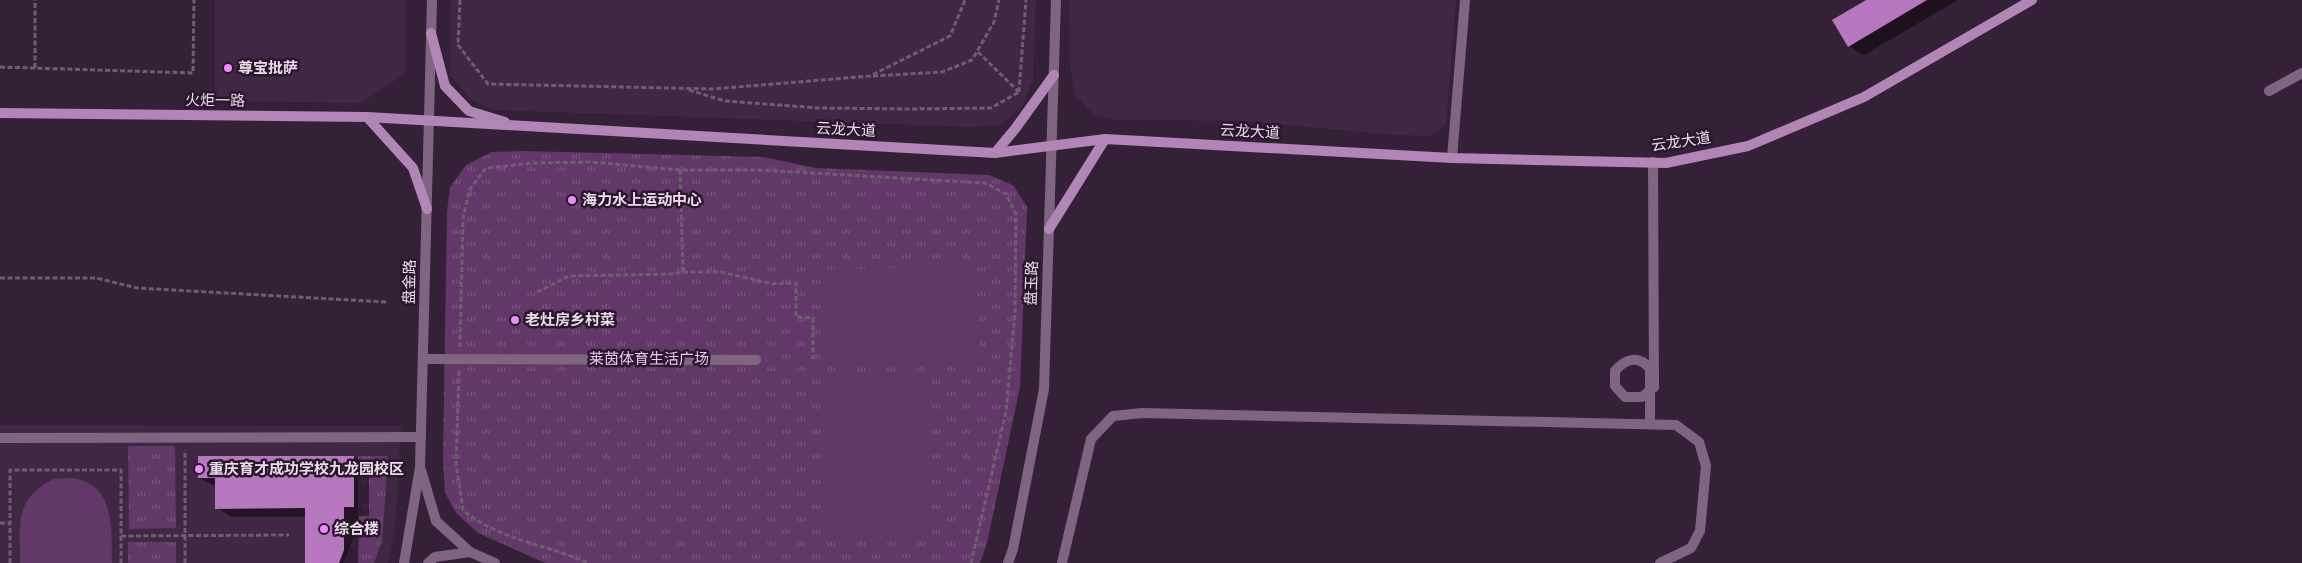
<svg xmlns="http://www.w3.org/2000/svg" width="2302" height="563" viewBox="0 0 2302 563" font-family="'Source Sans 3','Noto Sans SC',sans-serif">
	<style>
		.built { fill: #402743 }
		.grass { fill: url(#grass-tufts) }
		.pitch { fill: #623868 }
		.shadow { fill: #0007 }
		.building { fill: #b677be }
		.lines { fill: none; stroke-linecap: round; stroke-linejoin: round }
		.path { stroke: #6f5d71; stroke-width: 3; stroke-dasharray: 5 2.5; stroke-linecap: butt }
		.service { stroke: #806583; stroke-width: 10 }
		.minor { stroke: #806583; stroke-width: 10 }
		.tertiary { stroke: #806583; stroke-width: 10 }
		.secondary { stroke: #b186b6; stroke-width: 10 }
		.minor-bridge { stroke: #806583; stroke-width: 10 }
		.poi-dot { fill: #ed8cfa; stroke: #2b172d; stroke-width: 2 }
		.labels { text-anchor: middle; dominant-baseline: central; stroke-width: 5; stroke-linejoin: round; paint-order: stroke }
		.poi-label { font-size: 15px; font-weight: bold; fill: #eadceb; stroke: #2b172d; text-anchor: start }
		.street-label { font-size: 15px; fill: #eadceb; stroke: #2b172d }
		.park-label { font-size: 15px; fill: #f4c2fa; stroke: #2b172d }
	</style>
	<defs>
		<pattern id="grass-tufts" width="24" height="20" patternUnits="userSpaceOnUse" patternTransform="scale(1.25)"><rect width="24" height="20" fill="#623868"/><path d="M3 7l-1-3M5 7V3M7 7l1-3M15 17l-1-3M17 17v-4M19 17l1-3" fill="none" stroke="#79547e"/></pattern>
	</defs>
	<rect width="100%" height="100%" fill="#352137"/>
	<!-- built -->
	<g class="built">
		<path d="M215 0H406L405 74 361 103 215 101Z"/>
		<path d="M451 0H1036L1033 79 1022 108 1001 125 973 127 493 110 469 98 450 74Z"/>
		<path d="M1069 0H1456L1446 124 1432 136 1393 135 1246 121 1114 120 1093 114 1075 94 1070 68Z"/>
		<path d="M0 425 401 426 396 513 393 541 388 563H0Z"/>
	</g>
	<!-- grass -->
	<g class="grass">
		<path d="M522 151 763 157 816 168 989 175 1013 185 1027 207 1020 387 987 543 980 563H545L478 533 457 514 445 493 443 460 447 212 450 187 466 165 492 152Z"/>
		<path d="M128 446H175L176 528 129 529Z"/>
		<path d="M358 456H388L382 541 374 563H344L358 526Z"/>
		<rect x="128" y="542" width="48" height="21"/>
	</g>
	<!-- pitch -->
	<g class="pitch">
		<path d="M974 266 982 363 823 364 821 270Z"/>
		<path d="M925 374 927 536 823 537 822 375Z"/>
		<path d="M54 479C61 479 71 477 78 479 116 488 111 533 112 563H20C20 524 14 498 54 479Z"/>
		<rect x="880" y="558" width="50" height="5"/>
	</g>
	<!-- shadow -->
	<g class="shadow">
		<path d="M1868 0H1958L1864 55 1849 46Z"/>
		<path d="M354 457 369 466V516H359L358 563H307L306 517H232L217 508V487L199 478Z"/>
	</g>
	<!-- building -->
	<g class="building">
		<path d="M1866 0H1927L1848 47 1832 20Z"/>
		<path d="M198 456H354V507H344V550L339 563H305V508L215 509V478H198Z"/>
	</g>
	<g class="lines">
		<!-- path -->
		<g class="path">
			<path d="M460 0 458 45 488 84 713 89 870 76 950 36 965 0"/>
			<path d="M978 52 1019 92"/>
			<path d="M0 67 193 73 194 0"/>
			<path d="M35 68V0"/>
			<path d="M873 76 942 72 972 60 994 22 999 0"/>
			<path d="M689 90 725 101 818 108 909 109 991 108 1019 92"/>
			<path d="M1019 92 1026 0"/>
			<path d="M683 272H721L773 284 796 283V317L813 318V359"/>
			<path d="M0 278H96L137 288 386 302"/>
			<path d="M537 292 569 276 672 274 683 272 680 170"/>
			<path d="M460 347 463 218 470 189 486 168 533 163 591 162 680 170H759L985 183 1006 194 1016 214 1015 313 1006 412 971 563"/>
			<path d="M459 371 456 463 463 510C499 540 546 544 588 563"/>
			<path d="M0 523H10"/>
			<path d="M121 536 289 535"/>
			<path d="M10 563V470H121V563"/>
			<path d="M185 563V450"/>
		</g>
		<!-- service -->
		<g class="service">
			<path d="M2269 91 2302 73"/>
			<path d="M423 359 756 360"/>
			<path d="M0 438 421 437"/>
		</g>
		<!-- minor -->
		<g class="minor">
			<path d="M1452 158 1465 0"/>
			<path d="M1653 162 1654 387"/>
			<path d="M1615 371C1626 358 1639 355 1650 369V423"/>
			<path d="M1062 563 1091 439 1113 416 1142 413 1676 425 1699 442 1706 466 1700 531 1691 548 1660 563"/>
		</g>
		<!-- tertiary -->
		<g class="tertiary">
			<path d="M421 470 436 521 470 552"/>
			<path d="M404 563 420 467 432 0"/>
			<path d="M428 563 435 557 470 552 495 563"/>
			<path d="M1008 563 1013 549 1044 389 1056 0"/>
		</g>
		<!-- secondary -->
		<g class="secondary">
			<path d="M431 33 445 86 469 111 505 122"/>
			<path d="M0 113 367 117 995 153 1105 139 1452 158 1666 163 1748 146 1864 97 2032 0"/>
			<path d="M367 117 413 168 427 209"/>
			<path d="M995 153 1015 129 1054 75"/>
			<path d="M1049 229 1105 139"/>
		</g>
		<!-- minor-bridge -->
		<path class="minor-bridge" d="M1615 371V386L1625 397H1642L1654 387"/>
	</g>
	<!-- markers -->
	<g class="poi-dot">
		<circle cx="228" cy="68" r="5"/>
		<circle cx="572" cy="200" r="5"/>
		<circle cx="515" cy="320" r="5"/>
		<circle cx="199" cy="469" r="5"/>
		<circle cx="324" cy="529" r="5"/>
	</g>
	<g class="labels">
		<!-- poi labels -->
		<g class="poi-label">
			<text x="238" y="68">尊宝批萨</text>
			<text x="582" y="200">海力水上运动中心</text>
			<text x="525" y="320">老灶房乡村菜</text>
			<text x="209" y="469">重庆育才成功学校九龙园校区</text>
			<text x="334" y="529">综合楼</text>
		</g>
		<!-- street labels -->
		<g class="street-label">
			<text transform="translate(215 101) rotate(1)">火炬一路</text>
			<text transform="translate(846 130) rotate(3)">云龙大道</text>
			<text transform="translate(1250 132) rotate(3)">云龙大道</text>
			<text transform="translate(1681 142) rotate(-8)">云龙大道</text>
			<text transform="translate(410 282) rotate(-89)">盘金路</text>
			<text transform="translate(1032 283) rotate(-88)">盘玉路</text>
		</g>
		<!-- park labels -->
		<g class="park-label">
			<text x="649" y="359">莱茵体育生活广场</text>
		</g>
	</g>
</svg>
